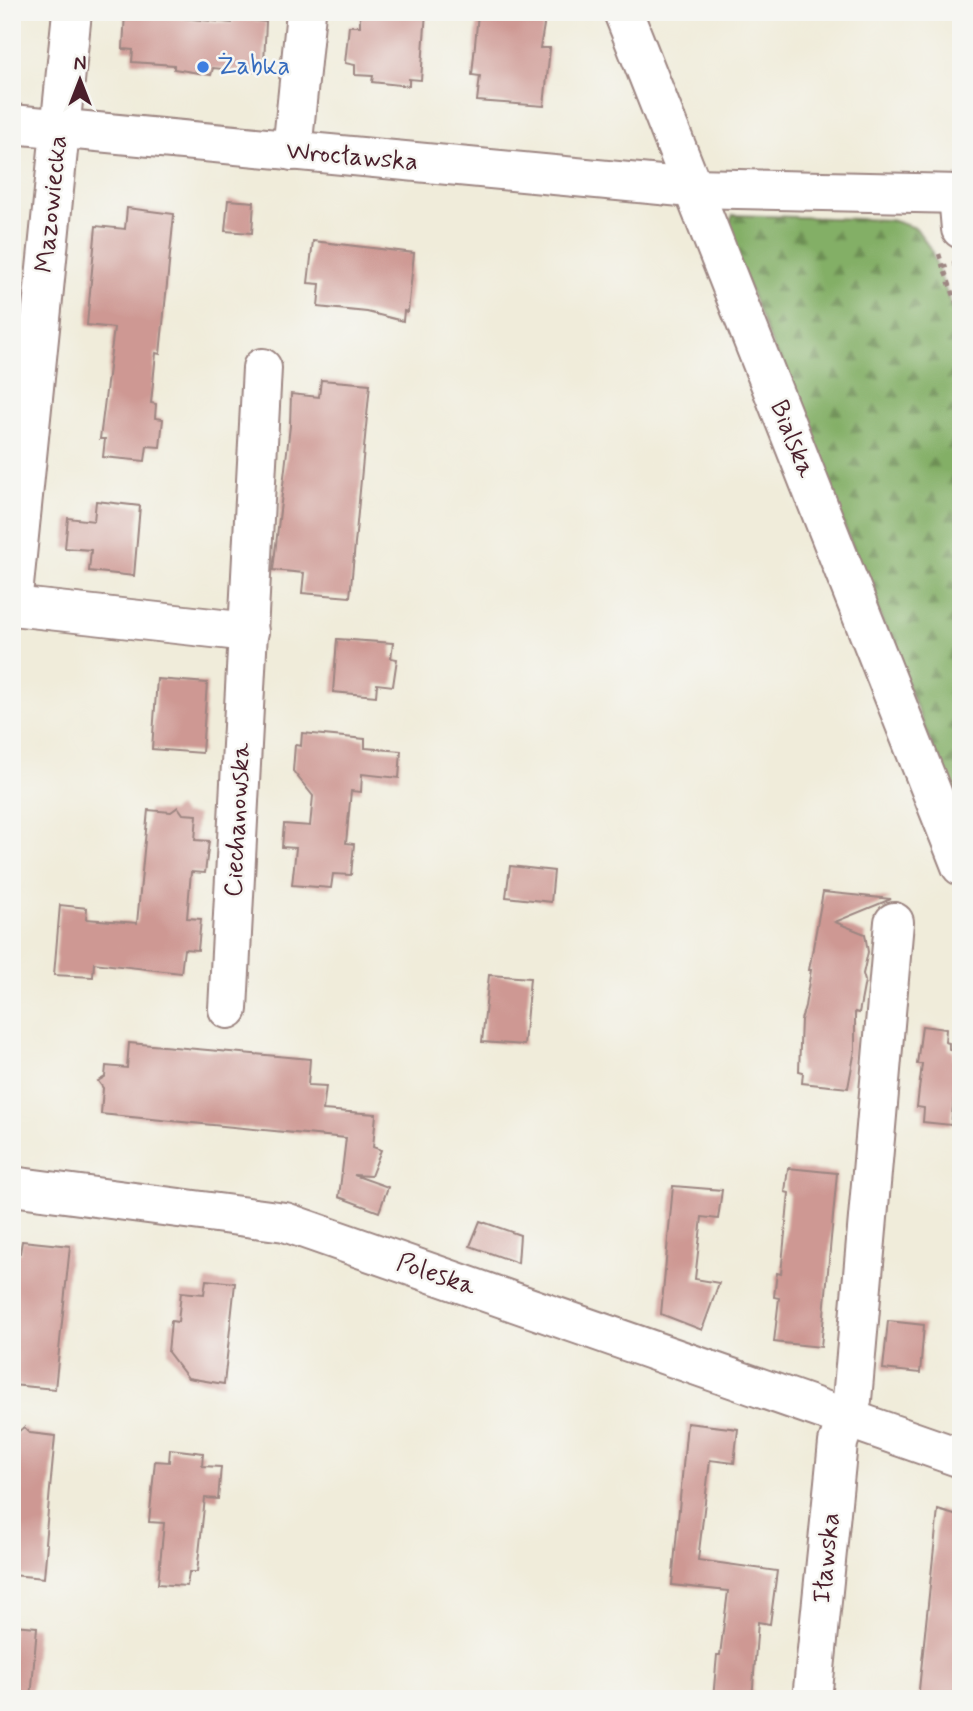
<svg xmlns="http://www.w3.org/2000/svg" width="973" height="1711" viewBox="0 0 973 1711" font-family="Mynerve,sans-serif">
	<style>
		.forest { fill: url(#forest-firs); stroke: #666748; stroke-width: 2 }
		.building { fill: #ce9893 }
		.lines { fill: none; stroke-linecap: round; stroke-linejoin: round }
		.minor-casing { stroke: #9d8682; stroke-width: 42 }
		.path { stroke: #9d8682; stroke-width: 4.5; stroke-dasharray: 5 5; stroke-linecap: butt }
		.minor { stroke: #fff; stroke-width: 38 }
		.shop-dot { fill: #3f7fe0; stroke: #f6f6f2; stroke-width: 2.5 }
		.labels { text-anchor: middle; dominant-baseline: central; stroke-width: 5; stroke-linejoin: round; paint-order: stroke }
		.shop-label { font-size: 26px; fill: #366cbe; stroke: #f6f6f2; text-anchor: start }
		.street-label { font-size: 26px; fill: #4a1f2b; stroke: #f6f6f2 }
	</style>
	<defs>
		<pattern id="forest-firs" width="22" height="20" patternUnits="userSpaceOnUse" patternTransform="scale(1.75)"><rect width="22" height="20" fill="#83af66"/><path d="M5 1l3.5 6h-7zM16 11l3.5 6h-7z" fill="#6d8e54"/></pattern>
	</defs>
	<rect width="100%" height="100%" fill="#f6f6f2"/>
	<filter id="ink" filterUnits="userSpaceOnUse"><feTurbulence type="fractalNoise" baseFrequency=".0143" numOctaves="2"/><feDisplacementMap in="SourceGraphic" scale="14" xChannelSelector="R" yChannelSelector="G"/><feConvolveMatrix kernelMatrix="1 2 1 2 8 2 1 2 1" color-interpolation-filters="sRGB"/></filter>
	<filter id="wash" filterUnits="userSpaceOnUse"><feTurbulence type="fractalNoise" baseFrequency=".00686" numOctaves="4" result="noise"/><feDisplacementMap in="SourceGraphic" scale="28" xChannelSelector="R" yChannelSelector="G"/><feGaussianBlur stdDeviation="1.57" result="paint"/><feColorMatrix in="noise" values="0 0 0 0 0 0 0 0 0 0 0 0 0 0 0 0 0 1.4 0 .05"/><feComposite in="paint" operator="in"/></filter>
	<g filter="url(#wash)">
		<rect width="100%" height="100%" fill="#f0ecda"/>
		<!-- forest -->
		<path class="forest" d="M733 215 891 220 916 228 931 250 961 333V819L726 230Z"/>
		<g id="blocks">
			<!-- building -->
			<g class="building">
				<path d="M125 12H162V16L232 23V18L266 22 264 63H254L253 72 213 68 211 75 174 69V65L132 62 133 50 123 49Z"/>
				<path d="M367 12H426L421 80 409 79V86L372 82 373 76 355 75V65L345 63 349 26H360V15L367 16Z"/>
				<path d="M480 12H539L544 25 540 48H550L544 106 477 101 480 76 472 75 478 14Z"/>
				<path d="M228 200 254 202 252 233 225 231Z"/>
				<path d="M127 208 174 214 160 354 156 353 151 403 156 404 155 418 163 419 160 447 147 446 145 461 103 457 105 439H100L114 328 87 325 96 226 125 229Z"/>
				<path d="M313 241 414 253 408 312 404 311 403 321 367 312 318 307 320 284 308 283Z"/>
				<path d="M321 380 370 384 350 597 302 593 304 573 273 570 290 426 291 394 319 397Z"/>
				<path d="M96 501 140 506 134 576 89 571 91 550 65 548 68 518 94 521Z"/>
				<path d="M337 639 393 643 391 658 397 659 393 686 377 684 376 696 333 692Z"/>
				<path d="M157 679 207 683 202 753 152 749Z"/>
				<path d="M302 733 365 739V748L401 751 399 778 362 774 361 792 351 791 346 843 354 844 351 875 333 874 331 888 292 885 296 848 282 847 284 824 310 826 313 796 293 771 295 745 301 746Z"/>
				<path d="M178 807 183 814 197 815 195 840 209 841 205 873 191 872 187 918 201 919 198 950 184 949 181 973 94 963 93 977 54 975 60 905 87 908 86 919 137 923 148 810 171 812Z"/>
				<path d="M510 866 554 871 551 902 506 897Z"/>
				<path d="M823 892 891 899 835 922 865 934 868 952 863 974 865 981 859 1013 855 1012V1050L848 1088 802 1083 803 1072 799 1071 801 1020 805 1006 811 970H809Z"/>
				<path d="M489 975 530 978 524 1045 482 1042Z"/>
				<path d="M922 1026 946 1029 945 1042 949 1043V1050L954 1051 953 1059H958L951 1125 923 1122 924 1108 917 1107 922 1064H917Z"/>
				<path d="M129 1043 310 1059 308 1085 326 1086 323 1110 376 1114 373 1147 381 1150 371 1176 354 1175 388 1187 379 1212 339 1197 346 1138 101 1114 103 1088 98 1081 105 1077 106 1066 127 1068Z"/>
				<path d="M788 1168 837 1173 821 1347 774 1342 779 1298 774 1297 777 1273 781 1274 789 1193 785 1192Z"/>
				<path d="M673 1186 722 1190 718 1219 702 1217 695 1279 719 1283 702 1330 661 1314Z"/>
				<path d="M480 1221 520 1235 518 1263 470 1246Z"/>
				<path d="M22 1241 70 1246 55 1389 12 1385V1252L20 1253Z"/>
				<path d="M206 1280 235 1283 224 1384 188 1378 168 1352 171 1321 178 1322 181 1292 204 1294Z"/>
				<path d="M888 1321 924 1325 920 1373 883 1369Z"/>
				<path d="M687 1423 738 1429 734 1463 710 1460 698 1560 777 1571 770 1624 758 1622 752 1699H713L717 1655H720L728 1591 672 1585Z"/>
				<path d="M24 1427 30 1433 55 1436 45 1543 47 1544 44 1578 12 1575V1437Z"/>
				<path d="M170 1449 203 1453 202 1466 221 1467 218 1499 205 1498 197 1572H189L187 1586 158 1584 164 1523 149 1522 155 1461 169 1462Z"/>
				<path d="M938 1510 961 1517V1699H918Z"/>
				<path d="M12 1625 37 1627 31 1699H12Z"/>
			</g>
		</g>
	</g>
	<g filter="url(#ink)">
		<use href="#blocks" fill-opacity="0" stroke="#9d8682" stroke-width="2"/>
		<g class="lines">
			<defs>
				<g id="minor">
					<path d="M623 12 961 866"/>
					<path d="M12 124 692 188 961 194"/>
					<path d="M292 151 306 12"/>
					<path d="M958 195 961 229"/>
					<path d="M12 605 72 12"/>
					<path d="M12 606 249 632"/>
					<path d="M228 1009 262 368"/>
					<path d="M12 1186 285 1222 961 1458"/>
					<path d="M812 1699 838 1443 852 1400 894 922"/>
				</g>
			</defs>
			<!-- minor casing -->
			<use href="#minor" class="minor-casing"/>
			<!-- path -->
			<g class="path">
				<path d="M939 254 943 267"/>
				<path d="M957 263 943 267 961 314"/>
			</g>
			<!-- minor -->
			<use href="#minor" class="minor"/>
		</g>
	</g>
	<!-- markers -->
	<circle class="shop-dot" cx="203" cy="67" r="7"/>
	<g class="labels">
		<!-- shop labels -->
		<g class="shop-label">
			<text x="217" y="67">Żabka</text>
		</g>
		<!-- street labels -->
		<g class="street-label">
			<text transform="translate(352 157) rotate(5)">Wrocławska</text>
			<text transform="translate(52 204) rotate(-84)">Mazowiecka</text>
			<text transform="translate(792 439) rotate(68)">Bialska</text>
			<text transform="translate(238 820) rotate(-87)">Ciechanowska</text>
			<text transform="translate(436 1275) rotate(19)">Poleska</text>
			<text transform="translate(827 1558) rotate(-84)">Iławska</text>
		</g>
	</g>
	<!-- margin -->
	<rect width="973" height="1711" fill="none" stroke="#f6f6f2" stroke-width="42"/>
	<!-- north arrow -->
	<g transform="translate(80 80)" stroke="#f6f6f2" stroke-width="5" paint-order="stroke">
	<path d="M0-5L12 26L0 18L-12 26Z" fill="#4a1f2b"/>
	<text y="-10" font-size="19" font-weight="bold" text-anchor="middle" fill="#4a1f2b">N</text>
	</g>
</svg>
